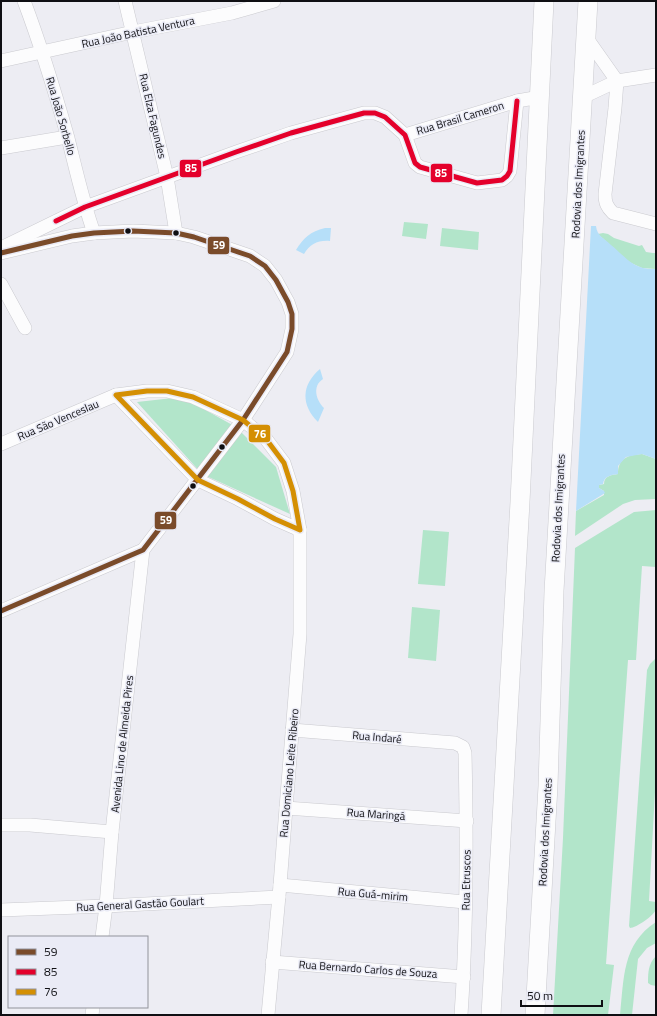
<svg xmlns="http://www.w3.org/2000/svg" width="657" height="1016" viewBox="0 0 657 1016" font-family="'Titillium Web',sans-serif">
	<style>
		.green { fill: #b2e5ca }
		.water { fill: #b6dff9 }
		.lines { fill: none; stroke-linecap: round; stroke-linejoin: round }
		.minor-casing { stroke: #cacacf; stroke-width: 14 }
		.highway-casing { stroke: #cacacf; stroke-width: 20 }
		.minor { stroke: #fcfcfd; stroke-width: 13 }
		.highway { stroke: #fcfcfd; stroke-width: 19 }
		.bus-1-casing { stroke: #eaebf6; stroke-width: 8 }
		.bus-2-casing { stroke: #eaebf6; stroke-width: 8 }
		.bus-3-casing { stroke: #eaebf6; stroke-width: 8 }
		.bus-1 { stroke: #7a4b2a; stroke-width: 5 }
		.bus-2 { stroke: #e4002b; stroke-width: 5 }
		.bus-3 { stroke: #d48f03; stroke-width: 5 }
		.bus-dot { fill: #0f0f13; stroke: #eaebf6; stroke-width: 1.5 }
		.labels { text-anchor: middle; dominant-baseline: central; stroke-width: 3; stroke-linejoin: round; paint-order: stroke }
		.street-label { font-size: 11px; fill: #0f0f13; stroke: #eaebf6 }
		.line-badge { stroke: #eaebf6; stroke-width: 1.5 }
		.badge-label { font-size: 11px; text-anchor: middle; font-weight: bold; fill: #fff }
	</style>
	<rect width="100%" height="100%" fill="#ededf3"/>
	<!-- green -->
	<g class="green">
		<path d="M404 222 428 224 426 239 402 236Z"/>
		<path d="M442 228 479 232 478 250 440 246Z"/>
		<path d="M603 233 608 234 614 238 639 246 642 245 646 252 653 253H656V269L642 268 629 262 598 234Z"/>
		<path d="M182 397 236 427 276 467 290 514 202 474 137 402Z"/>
		<path d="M642 454 656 459V499L635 500 623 504 575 536 576 511 604 495V491L599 488V485L604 484C604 476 611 475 618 474 618 458 628 455 642 454Z"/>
		<path d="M656 510V567L642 566 636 660H628L606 964 614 965 608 1015H553L563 838 575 548 634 512Z"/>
		<path d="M423 530 449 532 445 586 418 584Z"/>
		<path d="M412 607 440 610 436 661 408 658Z"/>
		<path d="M656 658V774L649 901 656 902C656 904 657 907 656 909 655 915 636 928 630 928L629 926 647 670 650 664Z"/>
		<path d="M656 922V943L647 948 638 959 632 1015H620C624 979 622 944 656 922Z"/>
		<path d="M656 956V986L651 985 648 983C648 973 648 964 656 956Z"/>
	</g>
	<!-- water -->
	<g class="water">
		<path d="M591 226H596C597 236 604 238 611 245 627 258 633 270 656 269V459L642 454 626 457 618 466V474C611 475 604 476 603 484L599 485V488L604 491 605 493 576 511Z"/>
		<path d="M325 228H331L330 241C318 240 310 244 304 254L296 250C304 237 310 232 325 228Z"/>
		<path d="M320 369 323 379C312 386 316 400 324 408L318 422C301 405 301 385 320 369Z"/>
	</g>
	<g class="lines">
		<defs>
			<g id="minor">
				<path d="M24 1C41 46 55 92 68 138 76 170 83 202 94 233"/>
				<path d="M125 1 167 177 176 233"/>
				<path d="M586 37 617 81 615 108 605 194C605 203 607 207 613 213L656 224"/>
				<path d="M1 61 133 32 232 13 274 1"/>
				<path d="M583 97 617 81 656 75"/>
				<path d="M405 135 517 101 540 97"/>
				<path d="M1 148 67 137"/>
				<path d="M1 248 85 207 236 152 291 133 364 113H375L385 117 405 135 415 163 420 167 477 183 502 180 507 176 510 171 517 101"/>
				<path d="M1 253 72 236 94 233 133 231 176 233 194 237 250 256 265 266 276 280 288 302 292 314V329L287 352 243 420 143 550 1 611"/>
				<path d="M1 284 25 328"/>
				<path d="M147 391H167L193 397 243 420 266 439 284 463 293 491 300 530 275 519 238 499 198 480 116 395Z"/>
				<path d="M1 444 116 395"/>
				<path d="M292 730 455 743 463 747 465 753C467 840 467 928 461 1015"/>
				<path d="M286 808 467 821"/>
				<path d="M1 825H30L112 832"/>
				<path d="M280 885 465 902"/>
				<path d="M1 910 106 906 279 897"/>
				<path d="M102 937 106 906 112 832 143 550"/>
				<path d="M272 962 464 977"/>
				<path d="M92 1015 93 1007"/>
				<path d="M268 1015 280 885 286 808 300 634V530"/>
			</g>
			<g id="highway">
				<path d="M491 1015 520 502 544 1"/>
				<path d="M535 1015 548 786 554 591 588 1"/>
			</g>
		</defs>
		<!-- minor casing -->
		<use href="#minor" class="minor-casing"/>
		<!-- highway casing -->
		<use href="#highway" class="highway-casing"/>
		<!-- minor -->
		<use href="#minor" class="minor"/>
		<!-- highway -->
		<use href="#highway" class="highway"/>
		<defs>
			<path id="bus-1" d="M1 253 72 236 94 233 133 231 176 233 194 237 250 256 265 266 276 280 288 302 292 314V329L287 352 243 420 143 550 1 611"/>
			<path id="bus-2" d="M56 221 85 207 236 152 291 133 364 113H375L385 117 405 135 415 163 420 167 477 183 502 180 507 176 510 171 517 101"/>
			<path id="bus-3" d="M147 391H167L193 397 243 420 266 439 284 463 293 491 300 530 275 519 238 499 198 480 116 395Z"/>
		</defs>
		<!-- bus-1 casing -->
		<use href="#bus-1" class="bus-1-casing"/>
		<!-- bus-2 casing -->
		<use href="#bus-2" class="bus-2-casing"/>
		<!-- bus-3 casing -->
		<use href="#bus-3" class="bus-3-casing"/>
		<!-- bus-1 -->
		<use href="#bus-1" class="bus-1"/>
		<!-- bus-2 -->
		<use href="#bus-2" class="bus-2"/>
		<!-- bus-3 -->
		<use href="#bus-3" class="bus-3"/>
	</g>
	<!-- markers -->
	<g class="bus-dot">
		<circle cx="128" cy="231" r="3.5"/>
		<circle cx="176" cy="233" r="3.5"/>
		<circle cx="222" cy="447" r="3.5"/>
		<circle cx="193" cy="486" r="3.5"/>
	</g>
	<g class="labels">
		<!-- street labels -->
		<g class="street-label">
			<text transform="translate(138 32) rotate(-12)">Rua João Batista Ventura</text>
			<text transform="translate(61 116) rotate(74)">Rua João Sorbello</text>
			<text transform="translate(153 116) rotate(77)">Rua Elza Fagundes</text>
			<text transform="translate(460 118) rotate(-17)">Rua Brasil Cameron</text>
			<text transform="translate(578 184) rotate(-87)">Rodovia dos Imigrantes</text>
			<text transform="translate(58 420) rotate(-23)">Rua São Venceslau</text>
			<text transform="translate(558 508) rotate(-87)">Rodovia dos Imigrantes</text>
			<text transform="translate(377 737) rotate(5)">Rua Indaré</text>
			<text transform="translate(122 744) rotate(-84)">Avenida Lino de Almeida Pires</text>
			<text transform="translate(289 773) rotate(-85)">Rua Domiciano Leite Ribeiro</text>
			<text transform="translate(376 814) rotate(4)">Rua Maringá</text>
			<text transform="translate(545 832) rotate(-87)">Rodovia dos Imigrantes</text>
			<text transform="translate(466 880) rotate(-89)">Rua Etruscos</text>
			<text transform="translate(373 894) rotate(5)">Rua Guá-mirim</text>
			<text transform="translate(140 904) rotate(-3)">Rua General Gastão Goulart</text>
			<text transform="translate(368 969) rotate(4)">Rua Bernardo Carlos de Souza</text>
		</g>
	</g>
	<g class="line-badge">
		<rect x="179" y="159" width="23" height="19" rx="4" fill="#e4002b"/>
		<rect x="430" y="163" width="23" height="20" rx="4" fill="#e4002b"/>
		<rect x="207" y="236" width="23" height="19" rx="4" fill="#7a4b2a"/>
		<rect x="248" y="424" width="23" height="19" rx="4" fill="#d48f03"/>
		<rect x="154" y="511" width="23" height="19" rx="4" fill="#7a4b2a"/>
	</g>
	<g class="badge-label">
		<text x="191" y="172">85</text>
		<text x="441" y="177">85</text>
		<text x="219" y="249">59</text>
		<text x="260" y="438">76</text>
		<text x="166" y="524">59</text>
	</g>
	<!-- border -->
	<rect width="657" height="1016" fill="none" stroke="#0f0f13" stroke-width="4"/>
	<!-- legend -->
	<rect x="8" y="936" width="140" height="72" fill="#eaebf6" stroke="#92939b"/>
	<rect x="16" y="949" width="20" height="6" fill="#7a4b2a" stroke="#92939b"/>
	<text x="44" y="956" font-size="12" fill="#0f0f13">59</text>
	<rect x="16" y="969" width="20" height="6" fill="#e4002b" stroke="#92939b"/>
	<text x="44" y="976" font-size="12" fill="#0f0f13">85</text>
	<rect x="16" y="989" width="20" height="6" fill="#d48f03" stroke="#92939b"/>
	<text x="44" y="996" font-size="12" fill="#0f0f13">76</text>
	<!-- scale -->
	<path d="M521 1000v6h81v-6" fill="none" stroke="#0f0f13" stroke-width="2"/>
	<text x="527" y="1000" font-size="12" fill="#0f0f13" stroke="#eaebf6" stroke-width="3" paint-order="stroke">50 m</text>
</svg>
